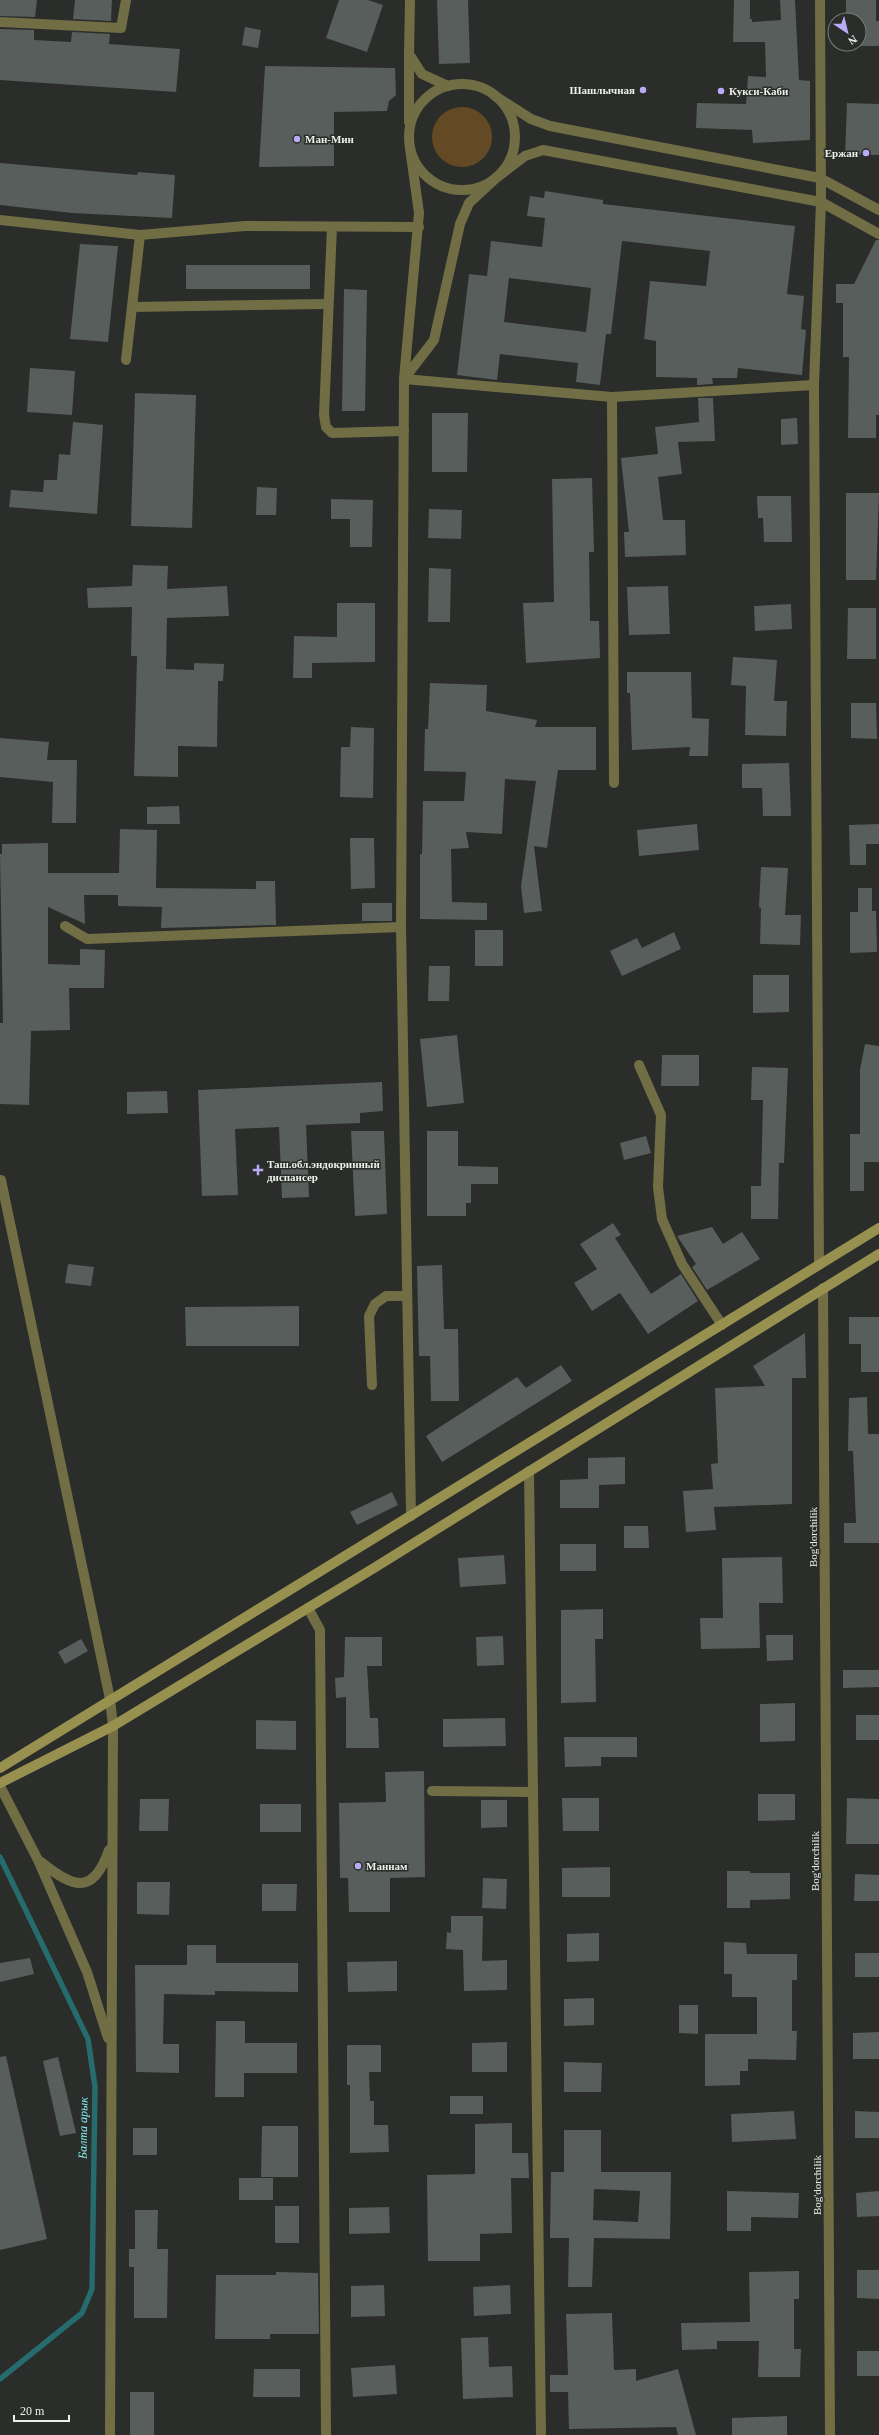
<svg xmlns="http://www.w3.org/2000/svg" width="879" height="2435" viewBox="0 0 879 2435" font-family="Georgia,serif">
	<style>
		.green { fill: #644925 }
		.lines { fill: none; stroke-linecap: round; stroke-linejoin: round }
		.stream { stroke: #266b6d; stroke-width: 5.5 }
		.building { fill: #585e5b; fill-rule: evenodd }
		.lane { stroke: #716d45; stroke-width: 10 }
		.street { stroke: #716d45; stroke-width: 10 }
		.secondary { stroke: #97904f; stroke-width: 10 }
		.poi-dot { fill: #baaaf7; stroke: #2a2d29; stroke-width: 1.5 }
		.labels { text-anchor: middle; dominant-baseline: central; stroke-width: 3; stroke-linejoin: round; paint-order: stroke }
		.poi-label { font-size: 11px; font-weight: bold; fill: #edf0ec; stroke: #2a2d29; text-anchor: start }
		.street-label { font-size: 11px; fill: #edf0ec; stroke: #2a2d29 }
		.water-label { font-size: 12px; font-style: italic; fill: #84eef1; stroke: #2a2d29 }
	</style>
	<rect width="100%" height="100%" fill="#2a2d29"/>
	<!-- green -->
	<circle class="green" cx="462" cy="137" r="30"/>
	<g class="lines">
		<!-- stream -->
		<path class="stream" d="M0 1857 88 2039 95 2087 92 2289 82 2313 0 2379"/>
	</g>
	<!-- building -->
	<g class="building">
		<path d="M0 0H37L35 17 0 16Z"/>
		<path d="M75 0H112L111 21 73 19Z"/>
		<path d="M339 0H368L383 5 367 52 326 38Z"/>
		<path d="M437 0H468L470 63 439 64Z"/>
		<path d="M734 0H750V19H752V22L781 20 780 0H795L799 80 810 81V140L753 143 752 130 696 128 697 103 746 104 748 76 766 77 765 42H733Z"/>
		<path d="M846 0H876V21H879V46H846V44H859V20H846Z"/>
		<path d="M245 27 261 30 258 48 242 45Z"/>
		<path d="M0 29 34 30V40L71 42 72 32 110 34 109 44 180 49 176 92 0 80Z"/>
		<path d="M265 66 395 68 396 95 389 101 387 111 334 112V166L259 167Z"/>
		<path d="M847 103 879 104V155L845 154Z"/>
		<path d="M0 163 137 175 138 172 175 175 172 218 72 213 0 205Z"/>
		<path d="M545 191 603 200V204L795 226 787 294 804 296 801 329 806 330 802 375 738 368 737 378H712L713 384 697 385V378L656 377V341L644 339 650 281 706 286 710 251 622 241 611 334H606L600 385 576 382 578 363 500 354 497 380 457 375 469 274 487 276 491 241 542 247 545 218 527 216 530 196 544 198ZM509 278 591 288 586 332 504 322Z"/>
		<path d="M876 240H879V415H876V438H848L849 357H843V303H836V284H854Z"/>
		<path d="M80 244 118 246 108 342 70 339Z"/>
		<rect x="186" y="265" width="124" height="24"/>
		<path d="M344 289 367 290 365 411H342Z"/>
		<path d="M30 368 75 371 72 415 27 412Z"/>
		<path d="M135 393 196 395 192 528 131 526Z"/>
		<path d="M698 398H713L715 441 678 442 682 474 658 477 663 520H685L686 555 625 557 624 532H629L621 458 658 454 655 427 699 422Z"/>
		<path d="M432 413H468L467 472H432Z"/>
		<path d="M797 418 798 444 781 445V419Z"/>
		<path d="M73 422 103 425 97 514 9 507 11 490 43 492 44 480H57L59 454 70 455Z"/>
		<path d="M592 478 594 552H589L590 621H599L600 658 526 663 523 603 554 602 552 479Z"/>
		<path d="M257 487 277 488 276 515H256Z"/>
		<path d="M846 493H879L876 580H846Z"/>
		<path d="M757 496H791L792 542H764L763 518H758Z"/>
		<path d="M331 499 373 500 372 547H350V519H331Z"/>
		<path d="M429 509 462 510 461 539 428 538Z"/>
		<path d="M133 565 168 566 167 589 227 586 229 616 167 618 166 669 194 670V663L224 664 223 681H218L217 747 178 746V777L134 776 137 656H131L132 607 88 608 87 588 132 586Z"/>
		<path d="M429 568 451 569 450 622H428Z"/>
		<path d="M668 586 670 634 629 635 627 587Z"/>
		<path d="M337 603H375V662L312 663V678H293L294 636 337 637Z"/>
		<path d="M791 604 792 629 755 631 754 606Z"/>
		<path d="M848 608H876V659H847Z"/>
		<path d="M733 657 777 660 774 701H787L786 736 745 735 746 686 731 685Z"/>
		<path d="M627 672H691L692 718 709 719 708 756H689L690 747 632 750 630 693H627Z"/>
		<path d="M430 683 487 685 486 711 537 720 535 727H596V770H558L547 848 534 846 542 911 524 913 521 886 536 781 505 779 502 834 466 832 469 848 451 849 452 902 487 903V920L420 919V854H422L423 801H464L466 772 424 771 425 729H428Z"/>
		<path d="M851 703H876L877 739 851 738Z"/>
		<path d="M351 727 374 728 373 798 340 797 341 747H350Z"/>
		<path d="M0 738 49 742 47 760H77L76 823H52L53 782 0 777Z"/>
		<path d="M789 763 791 816H763L762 788H742V764Z"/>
		<path d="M179 806 180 824H147V807Z"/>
		<path d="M697 824 699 850 639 856 637 830Z"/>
		<path d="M879 824V844H866V865H850L849 825Z"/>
		<path d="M120 829 157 830 156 888 256 889V881H275L276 925 161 928 162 907 118 906V895H84L85 924 48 907V964L80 965V949L105 950 104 988H69L70 1030 31 1031 29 1105 0 1104V1023H3L0 854H2V844L48 843V873H119Z"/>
		<path d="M350 838H374L375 888 351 889Z"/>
		<path d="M761 867 788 868 785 915H801L800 945 760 944 761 908 759 907Z"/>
		<path d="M858 888H872V911H876L877 952 850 953V912H858Z"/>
		<rect x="362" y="903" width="30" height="18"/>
		<rect x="475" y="930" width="28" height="36"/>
		<path d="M674 932 681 949 622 976 610 951 637 938 642 948Z"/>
		<path d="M429 966H450L449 1001H428Z"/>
		<path d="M753 975H789V1012L753 1013Z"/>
		<path d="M457 1035 464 1103 427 1107 420 1039Z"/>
		<path d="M865 1044 879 1046V1162H864V1191H850V1134H860V1069Z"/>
		<path d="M662 1055H699V1086H661Z"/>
		<path d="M752 1067 788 1068 784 1163H779L778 1219H751V1186H761L763 1100H751Z"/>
		<path d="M382 1082 383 1111 360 1113V1123L306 1125 309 1197 282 1198 279 1127 235 1129 238 1195 202 1196 198 1090Z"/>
		<path d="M167 1091 168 1113 127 1114V1092Z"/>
		<path d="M351 1131H384L387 1214 355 1216Z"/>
		<path d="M427 1131H458V1166L498 1167V1184H471V1203H466V1216H427Z"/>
		<path d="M646 1136 651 1153 624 1160 620 1143Z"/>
		<path d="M613 1223 621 1235 615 1238 651 1294 681 1274 698 1301 648 1334 620 1293 592 1311 574 1283 597 1269 580 1244Z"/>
		<path d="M712 1227 723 1244 742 1232 760 1259 707 1290 692 1267 696 1264 677 1236Z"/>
		<path d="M68 1264 94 1267 91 1286 65 1283Z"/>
		<path d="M442 1265 444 1329H458L459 1401H431L430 1356H419L417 1266Z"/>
		<path d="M299 1306V1346H186L185 1307Z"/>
		<path d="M849 1317H879V1372H861V1344H849Z"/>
		<path d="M805 1333 806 1378H792V1504L714 1507 716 1530 686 1532 683 1491 713 1489 711 1464 718 1463 715 1388 765 1386 753 1366Z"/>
		<path d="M561 1365 572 1381 442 1462 426 1436 517 1377 526 1388Z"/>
		<path d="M867 1397 868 1434H879V1543H844V1523H856L853 1451H848L849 1398Z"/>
		<path d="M625 1457V1484L599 1485V1508H560V1480L588 1479V1458Z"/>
		<path d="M392 1492 398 1505 357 1525 350 1512Z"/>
		<path d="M624 1526H648L649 1548H624Z"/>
		<rect x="560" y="1544" width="36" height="27"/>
		<path d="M504 1555 506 1584 460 1587 458 1558Z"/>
		<path d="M782 1557 783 1603H759L760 1648 701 1649 700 1618H723L722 1558Z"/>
		<path d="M603 1609V1639H595L596 1702 561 1703V1610Z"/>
		<path d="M766 1635H793V1660L767 1661Z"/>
		<path d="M503 1636 504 1665 477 1666 476 1637Z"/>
		<path d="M345 1637H382V1666H367L370 1718H378L379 1748H346V1697L336 1698 335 1678 344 1677Z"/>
		<path d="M81 1639 88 1651 65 1664 58 1652Z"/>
		<path d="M843 1670H879V1687L843 1688Z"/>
		<path d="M795 1703V1741L760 1742V1704Z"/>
		<rect x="856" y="1715" width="23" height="25"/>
		<path d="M505 1718 506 1746 443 1747V1719Z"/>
		<path d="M256 1720 296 1721V1750L256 1749Z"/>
		<path d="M564 1737H637V1757H601V1766L565 1767Z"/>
		<path d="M424 1771 425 1877 390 1878V1912H349L348 1878H340L339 1803 386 1802 385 1772Z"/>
		<path d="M758 1794H795V1820L758 1821Z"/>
		<path d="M562 1798H599V1831H563Z"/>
		<path d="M847 1798 879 1799V1844H846Z"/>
		<path d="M140 1799H169L168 1831H139Z"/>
		<path d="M481 1800H507V1827L481 1828Z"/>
		<rect x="260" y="1804" width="41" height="28"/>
		<path d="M610 1867V1897H562V1868Z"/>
		<path d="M727 1871H750V1873H790V1899L750 1900V1908H727Z"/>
		<path d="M855 1874 879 1875V1901H854Z"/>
		<path d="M483 1878 507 1879 506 1909 482 1908Z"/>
		<path d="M137 1882H170L169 1915 137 1914Z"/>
		<path d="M262 1884H297L296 1911H262Z"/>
		<path d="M451 1916H483L482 1961 507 1960V1990L464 1991 463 1950 446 1949 447 1932 451 1933Z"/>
		<path d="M599 1933V1961L567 1962V1934Z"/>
		<path d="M724 1942 746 1943 747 1954H797V1980H792V2031H797L796 2060 748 2059V2071H740V2085L705 2086V2034H757V1997H732V1974H724Z"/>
		<path d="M187 1945H216V1963H298V1992L215 1991V1995L164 1994 163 2044H179V2073L136 2072 135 1965H187Z"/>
		<rect x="855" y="1953" width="24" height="24"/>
		<path d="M30 1958 34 1974 0 1982V1963Z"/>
		<path d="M397 1961V1991L348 1992 347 1962Z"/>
		<path d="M594 1998V2025L564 2026V1999Z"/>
		<path d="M679 2005H698V2034L679 2033Z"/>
		<path d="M216 2021H245V2043H297V2073H244V2097H215Z"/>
		<path d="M879 2032V2059H853V2033Z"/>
		<path d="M507 2042V2072H472V2043Z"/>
		<path d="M347 2045H381V2072H369L370 2101H374V2125H388L389 2152 350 2153V2085H347Z"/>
		<path d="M6 2056 47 2239 0 2250V2057Z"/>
		<path d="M58 2057 76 2133 60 2136 43 2061Z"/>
		<path d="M564 2062 602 2063 601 2092H564Z"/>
		<rect x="450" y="2096" width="33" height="18"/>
		<path d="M794 2111 796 2139 732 2142 731 2114Z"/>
		<path d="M855 2111 879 2112V2138H855Z"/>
		<path d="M512 2123V2153H528L529 2178H511L512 2233 480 2234V2261H428L427 2175 475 2174V2124Z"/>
		<path d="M262 2126H298V2177H261Z"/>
		<rect x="133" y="2128" width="24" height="27"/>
		<path d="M564 2130H601V2172H671L670 2239 594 2238 592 2287H568L569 2238H550L551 2172H564ZM594 2189 640 2191 638 2222 593 2220Z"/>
		<rect x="239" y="2178" width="34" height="22"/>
		<path d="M727 2191 799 2193 798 2218 751 2217V2231H727Z"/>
		<path d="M879 2191V2216L857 2217 856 2193Z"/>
		<rect x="275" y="2206" width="24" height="37"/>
		<path d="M389 2207 390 2233 349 2234V2208Z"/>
		<path d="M135 2210H158L157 2249H168L167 2318H134V2267H129V2249H135Z"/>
		<path d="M857 2270H879V2299L857 2298Z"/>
		<path d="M799 2271V2299H794V2349H801L800 2377H758L759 2341H717V2349L682 2350 681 2323 750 2322 749 2272Z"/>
		<path d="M276 2272 318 2273 319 2334H270V2339H215L216 2275H276Z"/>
		<path d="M384 2285 385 2316 351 2317V2286Z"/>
		<path d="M510 2285 511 2314 474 2316 473 2287Z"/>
		<path d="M612 2313 614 2370 636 2369V2381L678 2369 696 2435H678L676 2427 569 2429 568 2392H550V2375H568L566 2314Z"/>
		<path d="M488 2337 489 2367 512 2366 513 2397 463 2399 461 2338Z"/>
		<rect x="857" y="2351" width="22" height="25"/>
		<path d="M395 2365 397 2394 353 2397 351 2368Z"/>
		<path d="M254 2369H300V2397H253Z"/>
		<rect x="130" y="2392" width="24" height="43"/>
		<path d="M787 2416V2435H732V2418Z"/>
	</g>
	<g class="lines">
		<!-- lane -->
		<g class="lane">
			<path d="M332 227 324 415 326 427 332 433 404 431"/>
			<path d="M132 307 327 304"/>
			<path d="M126 360 140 235"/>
			<path d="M639 1065 661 1115 658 1187 662 1219 682 1264 722 1325"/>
			<path d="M1 1180 110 1699"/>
			<path d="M372 1385 369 1316 375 1304 386 1296H407"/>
			<path d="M432 1791 533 1792"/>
		</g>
		<!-- street -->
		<g class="street">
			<path d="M0 22 121 28 126 0"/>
			<path d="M409 54 410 0"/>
			<circle cx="462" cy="137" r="53"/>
			<path d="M495 96 531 119 550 126 820 178 879 210"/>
			<path d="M409 122V54L422 74 448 86"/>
			<path d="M410 148 419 213 404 379 434 340 460 224 469 203 495 179 525 156 543 150 821 202 879 234"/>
			<path d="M0 220 140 235 245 226 419 227"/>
			<path d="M612 397 614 783"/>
			<path d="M65 926 87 939 401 927"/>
			<path d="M819 1265 814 385 821 202 820 0"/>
			<path d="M823 1288 830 2435"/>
			<path d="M529 1471 541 2435"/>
			<path d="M411 1516 401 927 404 379 612 397 814 385"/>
			<path d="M308 1608 320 1630 326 2435"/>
			<path d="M0 1786 38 1860 87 1972 108 2038"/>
			<path d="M41 1862C73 1888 93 1896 109 1850"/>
			<path d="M110 2435 113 1726 110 1699"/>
		</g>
		<!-- secondary -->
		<g class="secondary">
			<path d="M0 1768 879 1228"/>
			<path d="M0 1783 113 1726 374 1568 879 1254"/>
		</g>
	</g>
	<!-- markers -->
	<g class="poi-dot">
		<circle cx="643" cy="90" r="4"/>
		<circle cx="721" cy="91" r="4"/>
		<circle cx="297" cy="139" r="4"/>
		<circle cx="866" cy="153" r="4"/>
		<path d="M256 1164h4v4h4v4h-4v4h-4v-4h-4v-4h4z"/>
		<circle cx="358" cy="1866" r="4"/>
	</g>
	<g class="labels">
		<!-- poi labels -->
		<g class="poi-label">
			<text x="635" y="90" text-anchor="end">Шашлычная</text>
			<text x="729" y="91">Кукси-Каби</text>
			<text x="305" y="139">Ман-Мин</text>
			<text x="858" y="153" text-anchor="end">Ержан</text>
			<text x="267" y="1164">Таш.обл.эндокринный<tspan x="267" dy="13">диспансер</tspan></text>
			<text x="366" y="1866">Маннам</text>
		</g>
		<!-- street labels -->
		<g class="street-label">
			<text transform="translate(813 1537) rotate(-90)">Bog'dorchilik</text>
			<text transform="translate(815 1861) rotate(-90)">Bog'dorchilik</text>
			<text transform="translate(817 2185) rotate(-90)">Bog'dorchilik</text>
		</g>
		<!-- water labels -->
		<g class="water-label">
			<text transform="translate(83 2128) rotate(-89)">Балта арык</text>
		</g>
	</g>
	<!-- north arrow -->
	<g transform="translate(847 32) rotate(145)"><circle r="19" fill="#2a2d29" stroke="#787b77"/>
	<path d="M0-3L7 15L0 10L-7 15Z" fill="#baaaf7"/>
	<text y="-6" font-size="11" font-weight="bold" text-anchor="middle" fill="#edf0ec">N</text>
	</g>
	<!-- scale -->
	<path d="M14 2415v6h55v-6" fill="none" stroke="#edf0ec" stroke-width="2"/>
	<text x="20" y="2415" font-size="12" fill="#edf0ec" stroke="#2a2d29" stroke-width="3" paint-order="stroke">20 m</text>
</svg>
